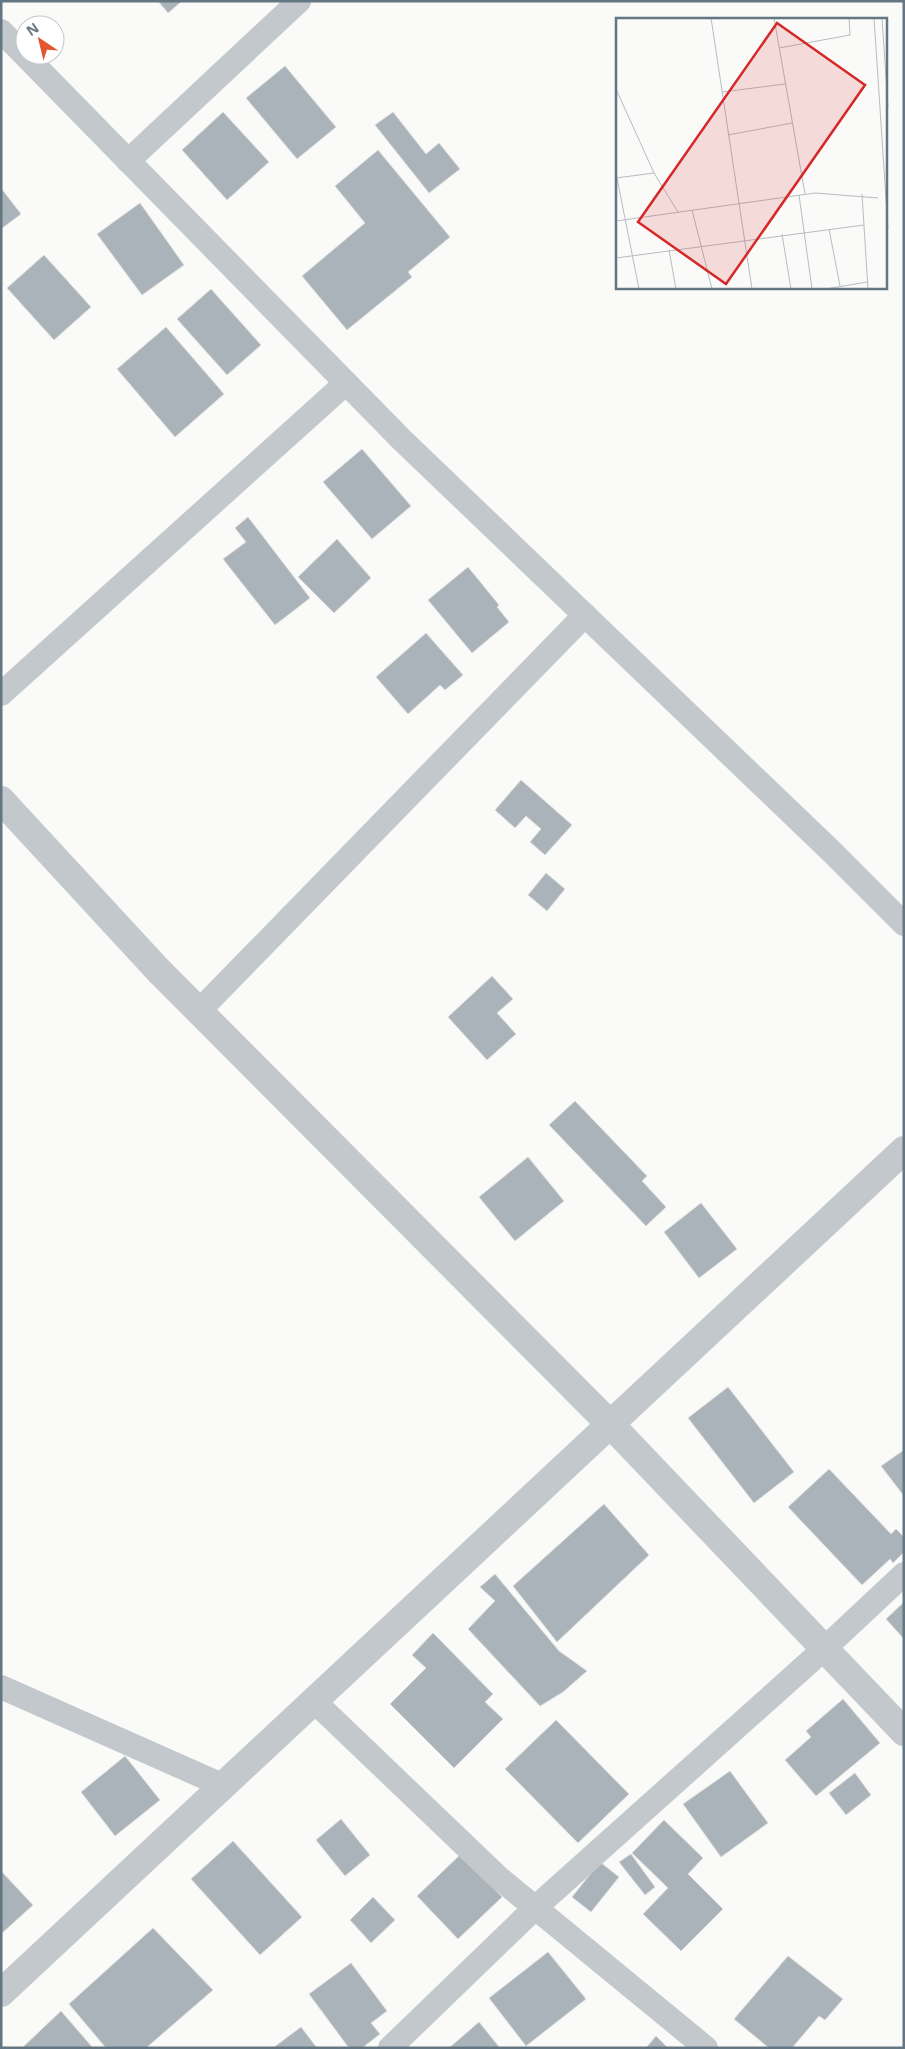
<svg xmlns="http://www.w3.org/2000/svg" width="905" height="2049" viewBox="0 0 905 2049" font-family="'Noto Sans',sans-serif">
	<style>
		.building { fill: #aab3b9; stroke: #dcdcda }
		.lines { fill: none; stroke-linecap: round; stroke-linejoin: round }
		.minor { stroke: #c3c8cc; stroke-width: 24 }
		.tertiary { stroke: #c3c8cc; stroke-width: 28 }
		.inset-road { fill: none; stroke: #b5bdc2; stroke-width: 1 }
		.view { fill: #d62828; fill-opacity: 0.15; stroke: #d62828; stroke-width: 2.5 }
		.inset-edge { fill: none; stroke: #657683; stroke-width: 2.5 }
	</style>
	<rect width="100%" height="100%" fill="#fafaf8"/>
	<!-- building -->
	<g class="building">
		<path d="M158 1H182L168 13Z"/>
		<path d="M285 66 336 127 297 159 246 98Z"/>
		<path d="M223 112 269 162 227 200 182 150Z"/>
		<path d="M393 112 426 154 439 143 460 169 429 193 375 125Z"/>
		<path d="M378 150 450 237 408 272 412 277 347 330 302 276 365 223 335 186Z"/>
		<path d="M1 188 21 214 1 229Z"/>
		<path d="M140 203 184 265 142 295 97 234Z"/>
		<path d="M44 255 91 307 54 340 7 288Z"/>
		<path d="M211 289 261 345 227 375 177 319Z"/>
		<path d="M166 327 224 394 175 437 117 369Z"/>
		<path d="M362 449 411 506 372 539 323 482Z"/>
		<path d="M248 517 310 598 275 625 223 559 246 542 235 528Z"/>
		<path d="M337 539 371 578 334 613 298 577Z"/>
		<path d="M468 567 499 605 497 607 509 622 472 653 428 600Z"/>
		<path d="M426 633 463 675 445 690 440 685 408 714 376 677Z"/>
		<path d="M521 780 572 825 545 855 530 842 541 829 526 816 515 828 495 810Z"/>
		<path d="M546 873 565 889 547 911 528 895Z"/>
		<path d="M492 976 513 999 497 1013 516 1034 487 1060 448 1017Z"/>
		<path d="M575 1101 647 1176 642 1181 666 1207 646 1226 549 1125Z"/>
		<path d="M528 1157 564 1201 515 1241 479 1197Z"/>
		<path d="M701 1203 737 1249 699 1278 664 1232Z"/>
		<path d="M728 1387 794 1472 754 1503 688 1418Z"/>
		<path d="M904 1450V1496L881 1466Z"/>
		<path d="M829 1469 891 1534 896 1529 904 1537V1552L893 1563 890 1559 862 1585 788 1507Z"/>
		<path d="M604 1504 649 1555 557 1642 513 1586Z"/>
		<path d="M495 1574 559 1651 587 1671 563 1692 540 1706 468 1629 495 1601 480 1587Z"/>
		<path d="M904 1602V1639L886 1619Z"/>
		<path d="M433 1633 493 1694 485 1702 503 1719 454 1768 390 1704 426 1668 412 1655Z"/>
		<path d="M843 1699 880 1743 816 1796 785 1760 811 1737 806 1731Z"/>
		<path d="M556 1720 629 1794 578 1843 505 1769Z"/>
		<path d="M125 1756 160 1800 115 1836 81 1792Z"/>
		<path d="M730 1771 768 1823 721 1857 683 1804Z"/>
		<path d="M855 1773 871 1795 846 1815 829 1793Z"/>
		<path d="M341 1819 370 1855 345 1876 316 1840Z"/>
		<path d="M664 1820 703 1858 688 1874 723 1909 681 1951 643 1914 668 1888 632 1853Z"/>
		<path d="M233 1841 302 1917 260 1955 191 1879Z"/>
		<path d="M461 1854 502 1897 458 1939 417 1896Z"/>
		<path d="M631 1854 655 1887 645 1895 619 1862Z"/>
		<path d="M600 1862 619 1877 591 1912 572 1897Z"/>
		<path d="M1 1871 33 1905 1 1934Z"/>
		<path d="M373 1897 395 1920 371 1943 350 1920Z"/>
		<path d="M153 1928 213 1990 146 2048H106L69 2004Z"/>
		<path d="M548 1952 586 1999 526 2046 489 1998Z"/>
		<path d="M788 1956 843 1999 825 2020 819 2016 792 2048H769L734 2019Z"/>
		<path d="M351 1963 387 2011 371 2023 380 2034 362 2048H349L309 1994Z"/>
		<path d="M61 2011 93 2048H22Z"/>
		<path d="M479 2022 500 2048H449Z"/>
		<path d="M301 2027 317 2048H273Z"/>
		<path d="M656 2036 668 2048H646Z"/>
	</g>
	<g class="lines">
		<!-- minor -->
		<g class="minor">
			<path d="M1 31 402 440 832 852 904 924"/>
			<path d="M128 161 299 1"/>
			<path d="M1 694 346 383"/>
			<path d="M199 1011 585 615"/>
			<path d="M1 1687 224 1786"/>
			<path d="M315 1702 499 1878 706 2048"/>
			<path d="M390 2048 536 1907 824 1649 904 1574"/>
		</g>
		<!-- tertiary -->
		<g class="tertiary">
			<path d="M1 800 158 970 611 1425 904 1732"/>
			<path d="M1 1993 904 1150"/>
		</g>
	</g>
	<!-- overview -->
	<g transform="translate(616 18)">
		<rect width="271" height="271" fill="#fafaf8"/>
		<path class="inset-road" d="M95 0 136 271M158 0 189 176M258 0 272 211M266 0 272 89M163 30 234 17 233 0M0 71 38 155 62 194M106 74 169 66M112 117 176 105M0 155 23 271M0 160 38 155M246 176 252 271M183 177 196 271M76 192 96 271M0 203 199 175 262 180M213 211 224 268M166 216 175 271M53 232 60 271M0 240 248 207M210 271 251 264"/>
		<path class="view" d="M161 5 249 67 110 266 22 204Z"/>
		<rect width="271" height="271" class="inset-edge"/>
	</g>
	<!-- border -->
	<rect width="905" height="2049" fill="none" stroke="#657683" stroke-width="5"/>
	<!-- north arrow -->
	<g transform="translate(40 40) rotate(325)"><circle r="24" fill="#ffffff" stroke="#c1c8cd"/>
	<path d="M0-4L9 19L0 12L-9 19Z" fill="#e4572e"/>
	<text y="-8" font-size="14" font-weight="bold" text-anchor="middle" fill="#657683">N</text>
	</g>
</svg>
